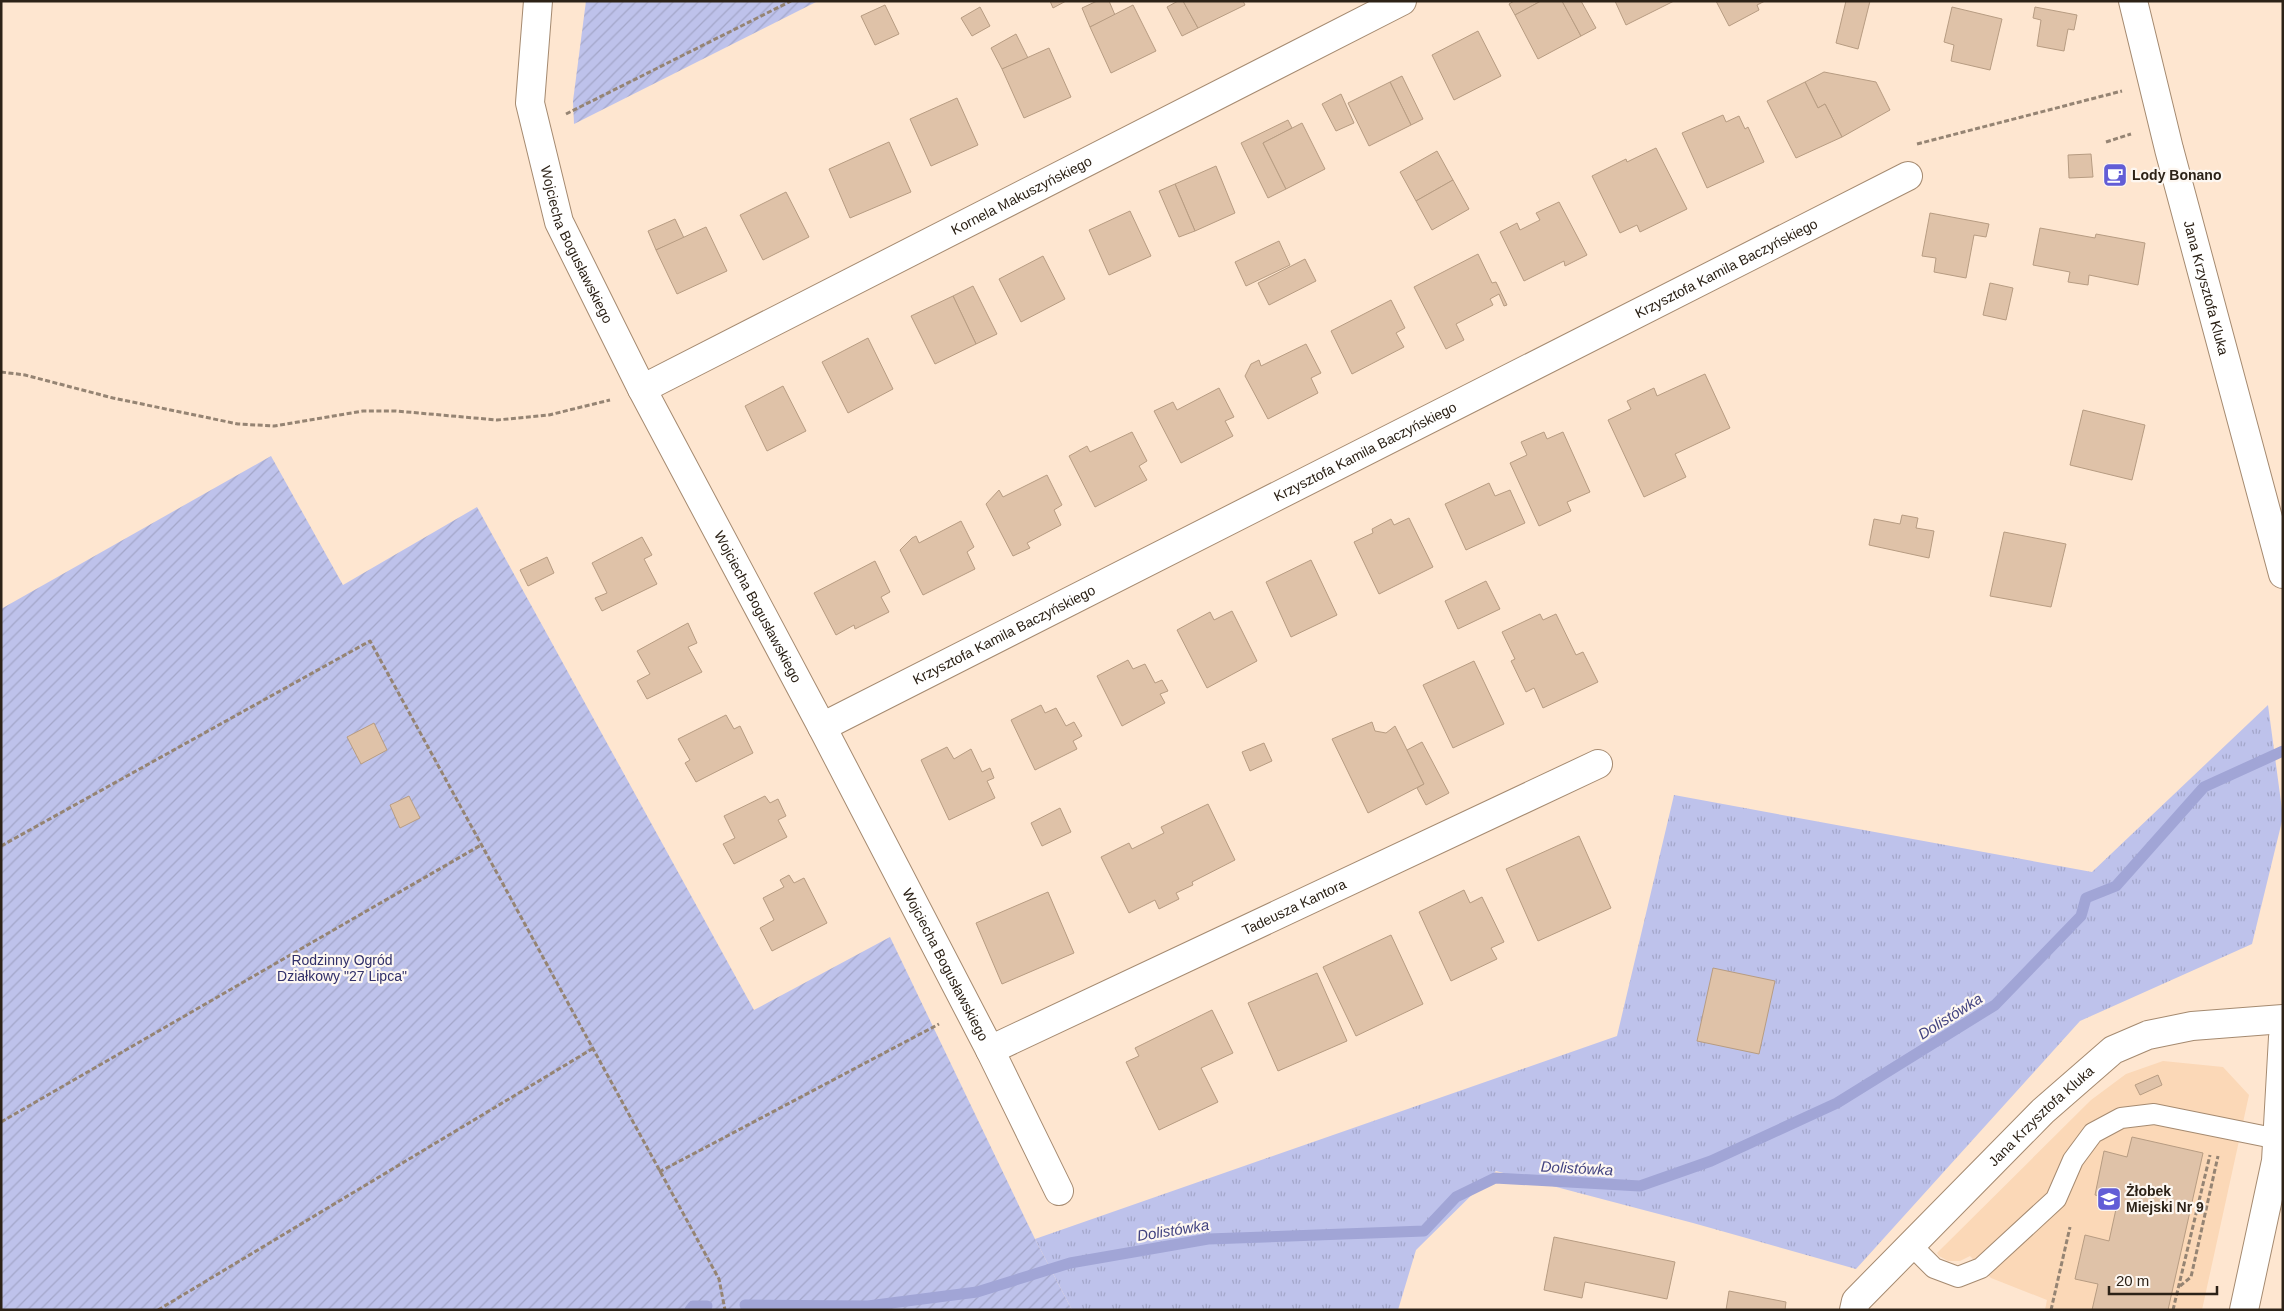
<svg xmlns="http://www.w3.org/2000/svg" width="2284" height="1311" viewBox="0 0 2284 1311" font-family="Arial,sans-serif">
	<style>
		.built { fill: #fbd8b7 }
		.grass { fill: url(#grass-tufts) }
		.garden { fill: url(#garden-furrows) }
		.lines { fill: none; stroke-linecap: round; stroke-linejoin: round }
		.stream { stroke: #a1a5d6; stroke-width: 11 }
		.building { fill: #dfc2a8; stroke: #b79c82 }
		.service-casing { stroke: #a58a70; stroke-width: 22 }
		.minor-casing { stroke: #a58a70; stroke-width: 30 }
		.path { stroke: #958473; stroke-width: 3; stroke-dasharray: 5 2.5; stroke-linecap: butt }
		.service { stroke: #fff; stroke-width: 20 }
		.minor { stroke: #fff; stroke-width: 28 }
		.labels { text-anchor: middle; dominant-baseline: central; stroke-width: 4.5; stroke-linejoin: round; paint-order: stroke }
		.poi-label { font-size: 14px; font-weight: bold; fill: #2c2217; stroke: #fdf7f1; text-anchor: start }
		.street-label { font-size: 14px; fill: #2c2217; stroke: #fdf7f1 }
		.park-label { font-size: 14px; fill: #302f69; stroke: #fdf7f1 }
		.water-label { font-size: 15px; font-style: italic; fill: #424380; stroke: #fdf7f1 }
	</style>
	<defs>
		<pattern id="grass-tufts" width="24" height="20" patternUnits="userSpaceOnUse" patternTransform="scale(1.25)"><rect width="24" height="20" fill="#bec2eb"/><path d="M3 7l-1-3M5 7V3M7 7l1-3M15 17l-1-3M17 17v-4M19 17l1-3" fill="none" stroke="#a3a6c9"/></pattern>
		<pattern id="garden-furrows" width="10" height="10" patternUnits="userSpaceOnUse" patternTransform="scale(1.25)"><rect width="10" height="10" fill="#bec2eb"/><path d="M-1 1l2-2M0 10L10 0M9 11l2-2" fill="none" stroke="#a3a6c9"/></pattern>
	</defs>
	<rect width="100%" height="100%" fill="#fee6d0"/>
	<!-- built -->
	<path class="built" d="M2163 1061 2223 1067 2249 1095 2202 1310H2045L2047 1300 1991 1278 1970 1256 1960 1261H1948L1939 1256 1937 1253 2091 1100 2126 1074Z"/>
	<!-- grass -->
	<path class="grass" d="M2268 705 2283 817 2252 944 2080 1021 1856 1269 1693 1223 1496 1171 1416 1250 1398 1310H1072L1035 1239 1617 1036 1674 795 2092 872Z"/>
	<!-- garden -->
	<g class="garden">
		<path d="M586 1H818L574 124 573 101Z"/>
		<path d="M271 456 343 585 477 507 754 1010 890 937 1035 1239 1072 1310H1V609Z"/>
	</g>
	<g class="lines">
		<!-- stream -->
		<g class="stream">
			<path d="M745 1305 868 1306 977 1292 1070 1263 1208 1239 1424 1231 1456 1197 1495 1178 1640 1186 1711 1161 1837 1103 1995 1005 2081 916 2086 898 2116 886 2204 787 2283 751"/>
			<path d="M690 1310 693 1306H707"/>
		</g>
	</g>
	<!-- building -->
	<g class="building">
		<path d="M1050 1H1066L1053 8Z"/>
		<path d="M1097 1H1109L1115 15 1090 27 1082 8Z"/>
		<path d="M1178 1H1183L1198 28 1182 36 1167 7Z"/>
		<path d="M1183 1H1243L1245 5 1198 28Z"/>
		<path d="M1514 1H1541L1515 15 1509 4Z"/>
		<path d="M1541 1H1562L1581 36 1538 59 1515 15Z"/>
		<path d="M1562 1H1581L1596 28 1581 36Z"/>
		<path d="M1615 1H1674L1626 25Z"/>
		<path d="M1716 1H1765L1757 5 1759 10 1729 26Z"/>
		<path d="M1846 1H1870L1858 49 1836 43Z"/>
		<path d="M885 5 899 34 875 45 861 16Z"/>
		<path d="M1133 5 1156 51 1111 73 1090 27Z"/>
		<path d="M980 7 990 26 972 36 961 18Z"/>
		<path d="M1952 7 2002 19 1990 70 1951 61 1954 45 1944 42Z"/>
		<path d="M2035 7 2077 15 2074 30 2068 29 2064 51 2037 46 2041 20 2033 18Z"/>
		<path d="M1478 31 1501 76 1454 100 1432 55Z"/>
		<path d="M1016 34 1028 58 1002 69 991 48Z"/>
		<path d="M1049 48 1071 97 1024 118 1002 69Z"/>
		<path d="M1824 72 1876 82 1890 110 1842 137 1825 104 1818 108 1805 82Z"/>
		<path d="M1402 76 1423 119 1411 125 1390 82Z"/>
		<path d="M1390 82 1411 125 1369 146 1348 103Z"/>
		<path d="M1805 82 1818 108 1825 104 1842 137 1796 158 1767 101Z"/>
		<path d="M1341 94 1354 123 1336 131 1322 104Z"/>
		<path d="M957 98 978 145 931 166 910 119Z"/>
		<path d="M1723 115 1726 122 1739 116 1745 129 1748 127 1764 162 1707 188 1682 133Z"/>
		<path d="M1288 120 1292 128 1263 143 1286 189 1268 198 1241 143Z"/>
		<path d="M1302 123 1325 169 1286 189 1263 143Z"/>
		<path d="M889 142 911 192 850 218 829 169Z"/>
		<path d="M1656 148 1687 209 1640 232 1637 225 1620 233 1592 176 1626 159 1627 162Z"/>
		<path d="M1437 151 1453 180 1416 201 1400 172Z"/>
		<path d="M2091 154 2093 177 2069 178 2068 155Z"/>
		<path d="M1216 166 1235 213 1195 231 1175 184Z"/>
		<path d="M1453 180 1469 209 1432 230 1416 201Z"/>
		<path d="M1175 184 1195 231 1179 237 1159 191Z"/>
		<path d="M786 192 809 237 763 260 740 215Z"/>
		<path d="M1559 202 1587 255 1565 266 1564 261 1524 281 1500 232 1517 223 1520 230 1540 220 1536 213Z"/>
		<path d="M1130 211 1151 256 1109 275 1089 230Z"/>
		<path d="M1930 213 1989 224 1986 237 1974 235 1966 278 1934 272 1936 258 1922 256Z"/>
		<path d="M675 219 684 238 656 250 648 231Z"/>
		<path d="M706 227 727 271 677 294 656 250Z"/>
		<path d="M2040 228 2095 238 2096 234 2145 243 2138 285 2089 275 2088 285 2068 282 2070 272 2033 265Z"/>
		<path d="M1279 241 1290 265 1246 286 1235 262Z"/>
		<path d="M1478 254 1492 283 1496 282 1507 305 1504 306 1499 294 1490 299 1493 305 1456 324 1464 340 1446 349 1414 287Z"/>
		<path d="M1043 256 1065 299 1021 322 999 279Z"/>
		<path d="M1305 259 1316 281 1269 305 1258 283Z"/>
		<path d="M1990 283 2013 288 2006 320 1983 315Z"/>
		<path d="M973 286 997 334 976 344 953 296Z"/>
		<path d="M953 296 976 344 935 364 911 316Z"/>
		<path d="M1391 300 1405 328 1396 333 1404 347 1352 374 1331 331Z"/>
		<path d="M868 338 893 389 848 413 822 362Z"/>
		<path d="M1306 344 1321 373 1311 378 1318 393 1268 419 1245 376 1251 364 1259 360 1261 366Z"/>
		<path d="M1705 374 1730 428 1675 454 1686 477 1644 497 1608 420 1631 409 1627 401 1654 388 1657 396Z"/>
		<path d="M783 386 806 431 767 451 745 406Z"/>
		<path d="M1219 388 1234 417 1225 421 1233 436 1181 463 1154 411 1173 402 1177 410Z"/>
		<path d="M2083 410 2145 425 2132 480 2070 465Z"/>
		<path d="M1132 432 1147 461 1139 466 1147 480 1095 507 1069 456 1087 446 1090 452Z"/>
		<path d="M1544 432 1547 439 1563 432 1590 492 1567 502 1571 511 1539 526 1510 463 1527 455 1521 442Z"/>
		<path d="M1047 475 1062 505 1054 510 1061 525 1027 543 1030 548 1013 556 986 504 999 490 1003 497Z"/>
		<path d="M1489 483 1495 496 1510 490 1525 523 1466 550 1445 504Z"/>
		<path d="M1902 515 1918 518 1916 528 1934 531 1929 558 1869 545 1874 519 1900 524Z"/>
		<path d="M1409 518 1433 567 1379 594 1354 542 1373 533 1372 529 1391 519 1394 525Z"/>
		<path d="M961 521 974 547 967 552 975 569 923 595 900 550 912 538 916 536 919 543Z"/>
		<path d="M2004 532 2066 544 2051 607 1990 596Z"/>
		<path d="M642 537 652 555 644 559 657 584 602 611 595 598 607 593 592 563Z"/>
		<path d="M547 557 554 573 528 586 520 570Z"/>
		<path d="M1311 560 1337 615 1291 637 1266 582Z"/>
		<path d="M875 561 890 592 881 597 889 612 855 629 854 625 836 635 814 593Z"/>
		<path d="M1486 581 1500 609 1458 629 1445 601Z"/>
		<path d="M1232 611 1257 661 1207 688 1177 630 1210 612 1214 620Z"/>
		<path d="M1540 614 1543 620 1556 614 1576 655 1583 652 1598 682 1543 708 1534 688 1526 692 1511 661 1515 659 1502 632Z"/>
		<path d="M688 623 697 643 688 647 702 672 647 699 637 681 650 674 637 651Z"/>
		<path d="M1128 660 1133 669 1145 664 1155 683 1162 680 1168 691 1160 694 1165 703 1122 726 1097 676Z"/>
		<path d="M1474 661 1504 724 1453 748 1423 685Z"/>
		<path d="M1041 705 1045 713 1056 708 1066 726 1074 722 1082 736 1073 741 1077 749 1035 770 1011 720Z"/>
		<path d="M726 715 734 729 740 726 753 753 696 782 685 763 690 760 678 739Z"/>
		<path d="M1372 722 1375 731 1386 733 1395 726 1424 784 1368 813 1332 739Z"/>
		<path d="M374 723 387 750 361 764 347 737Z"/>
		<path d="M1422 742 1449 793 1426 805 1417 788 1424 784 1407 750Z"/>
		<path d="M1264 743 1272 761 1250 771 1242 752Z"/>
		<path d="M947 747 954 759 971 749 982 772 990 768 994 778 987 781 995 798 949 820 921 760Z"/>
		<path d="M409 796 420 818 400 828 390 805Z"/>
		<path d="M765 796 770 803 778 799 786 816 778 820 787 837 734 864 723 844 735 838 724 816Z"/>
		<path d="M1208 804 1235 860 1192 882 1193 885 1176 893 1179 899 1159 909 1155 900 1129 913 1101 857 1129 843 1132 849 1164 833 1161 827Z"/>
		<path d="M1060 808 1071 832 1042 846 1031 823Z"/>
		<path d="M1579 836 1611 908 1538 941 1506 869Z"/>
		<path d="M789 875 794 883 804 878 827 923 772 951 760 928 774 920 763 898 784 887 780 880Z"/>
		<path d="M1464 890 1470 903 1482 897 1504 942 1491 948 1497 959 1451 981 1419 912Z"/>
		<path d="M1048 892 1074 953 1002 984 976 923Z"/>
		<path d="M1391 935 1423 1004 1356 1036 1323 967Z"/>
		<path d="M1713 968 1775 981 1759 1054 1697 1041Z"/>
		<path d="M1317 973 1347 1041 1278 1071 1248 1003Z"/>
		<path d="M1212 1010 1233 1053 1201 1068 1218 1102 1159 1130 1126 1062 1139 1056 1135 1048Z"/>
		<path d="M2158 1075 2162 1085 2140 1095 2135 1085Z"/>
		<path d="M2132 1137 2203 1153 2168 1310H2092L2098 1284 2075 1279 2085 1235 2109 1241 2118 1200 2095 1195 2104 1151 2127 1157Z"/>
		<path d="M1554 1237 1675 1262 1667 1299 1585 1282 1582 1298 1544 1290Z"/>
		<path d="M1729 1291 1786 1302 1785 1310H1726Z"/>
	</g>
	<g class="lines">
		<defs>
			<path id="service" d="M1912 1246 1934 1268 1958 1277 1981 1268 2056 1199 2073 1160 2093 1133 2121 1118 2154 1114 2278 1139"/>
			<g id="minor">
				<path id="s1" d="M538 1 530 103 559 222 642 389 822 727 990 1050 1059 1191"/>
				<path id="s2" d="M2133 1 2169 149 2283 574"/>
				<path id="s3" d="M642 389 1402 1"/>
				<path id="s4" d="M822 727 1908 176"/>
				<path id="s5" d="M990 1050 1598 764"/>
				<path id="s6" d="M1854 1310 1856 1301 2043 1111 2113 1050 2148 1035 2192 1026 2283 1019"/>
				<path d="M2244 1310 2276 1161 2283 1037"/>
			</g>
		</defs>
		<!-- service casing -->
		<use href="#service" class="service-casing"/>
		<!-- minor casing -->
		<use href="#minor" class="minor-casing"/>
		<!-- path -->
		<g class="path">
			<path d="M566 114 791 1"/>
			<path d="M2106 142 2131 134"/>
			<path d="M1917 144 2122 91"/>
			<path d="M1 372 25 375 113 398 238 424 274 426 363 411H396L497 420 549 415 610 400"/>
			<path d="M1 846 370 641 719 1279 725 1310"/>
			<path d="M1 1122 481 845"/>
			<path d="M659 1172 939 1024"/>
			<path d="M2180 1286 2191 1277 2218 1156"/>
			<path d="M158 1310 592 1049"/>
			<path d="M2051 1310 2070 1227"/>
			<path d="M2173 1310 2210 1155"/>
		</g>
		<!-- service -->
		<use href="#service" class="service"/>
		<!-- minor -->
		<use href="#minor" class="minor"/>
	</g>
	<!-- icons -->
	<defs>
		<symbol id="cafe-square" viewBox="-11 -11 22 22"><rect x="-9" y="-9" width="18" height="18" rx="4" fill="#625dd6" stroke="#fdf7f1"/><path d="M-5.5-4.5H6V0H3Q3 3.5 0 3.5H-2.5Q-5.5 3.5-5.5 0ZM3-3.2v2h1.7v-2ZM-6 4.5H4V6H-6Z" fill="#fff"/></symbol>
		<symbol id="school-square" viewBox="-11 -11 22 22"><rect x="-9" y="-9" width="18" height="18" rx="4" fill="#625dd6" stroke="#fdf7f1"/><path d="M0-5L7-2L0 1L-7-2ZM-4 1L0 2.5L4 1V4Q0 6-4 4Z" fill="#fff"/></symbol>
	</defs>
	<g fill-rule="evenodd">
		<use href="#cafe-square" x="2101" y="161" width="28" height="28"/>
		<use href="#school-square" x="2095" y="1185" width="28" height="28"/>
	</g>
	<g class="labels">
		<!-- poi labels -->
		<g class="poi-label">
			<text x="2132" y="175">Lody Bonano</text>
			<text x="2126" y="1191">Żłobek<tspan x="2126" dy="16">Miejski Nr 9</tspan></text>
		</g>
		<!-- street labels -->
		<g class="street-label">
			<text stroke="none"><textPath href="#s3" startOffset="426">Kornela Makuszyńskiego</textPath></text>
			<text stroke="none"><textPath href="#s1" startOffset="252">Wojciecha Bogusławskiego</textPath></text>
			<text stroke="none"><textPath href="#s4" startOffset="1014">Krzysztofa Kamila Baczyńskiego</textPath></text>
			<text stroke="none"><textPath href="#s2" startOffset="296">Jana Krzysztofa Kluka</textPath></text>
			<text stroke="none"><textPath href="#s4" startOffset="609">Krzysztofa Kamila Baczyńskiego</textPath></text>
			<text stroke="none"><textPath href="#s1" startOffset="658">Wojciecha Bogusławskiego</textPath></text>
			<text stroke="none"><textPath href="#s4" startOffset="204">Krzysztofa Kamila Baczyńskiego</textPath></text>
			<text stroke="none"><textPath href="#s5" startOffset="336">Tadeusza Kantora</textPath></text>
			<text stroke="none"><textPath href="#s1" startOffset="1062">Wojciecha Bogusławskiego</textPath></text>
			<text stroke="none"><textPath href="#s6" startOffset="271">Jana Krzysztofa Kluka</textPath></text>
		</g>
		<!-- park labels -->
		<g class="park-label">
			<text x="342" y="960">Rodzinny Ogród<tspan x="342" dy="16">Działkowy "27 Lipca"</tspan></text>
		</g>
		<!-- water labels -->
		<g class="water-label">
			<text transform="translate(1950 1016) rotate(-32)">Dolistówka</text>
			<text transform="translate(1577 1168) rotate(3)">Dolistówka</text>
			<text transform="translate(1173 1230) rotate(-9)">Dolistówka</text>
		</g>
	</g>
	<!-- border -->
	<rect width="2284" height="1311" fill="none" stroke="#2c2217" stroke-width="5"/>
	<!-- scale -->
	<path d="M2109 1286v8h108v-8" fill="none" stroke="#2c2217" stroke-width="2.5"/>
	<text x="2116" y="1286" font-size="15" fill="#2c2217" stroke="#fdf7f1" stroke-width="4" paint-order="stroke">20 m</text>
</svg>
